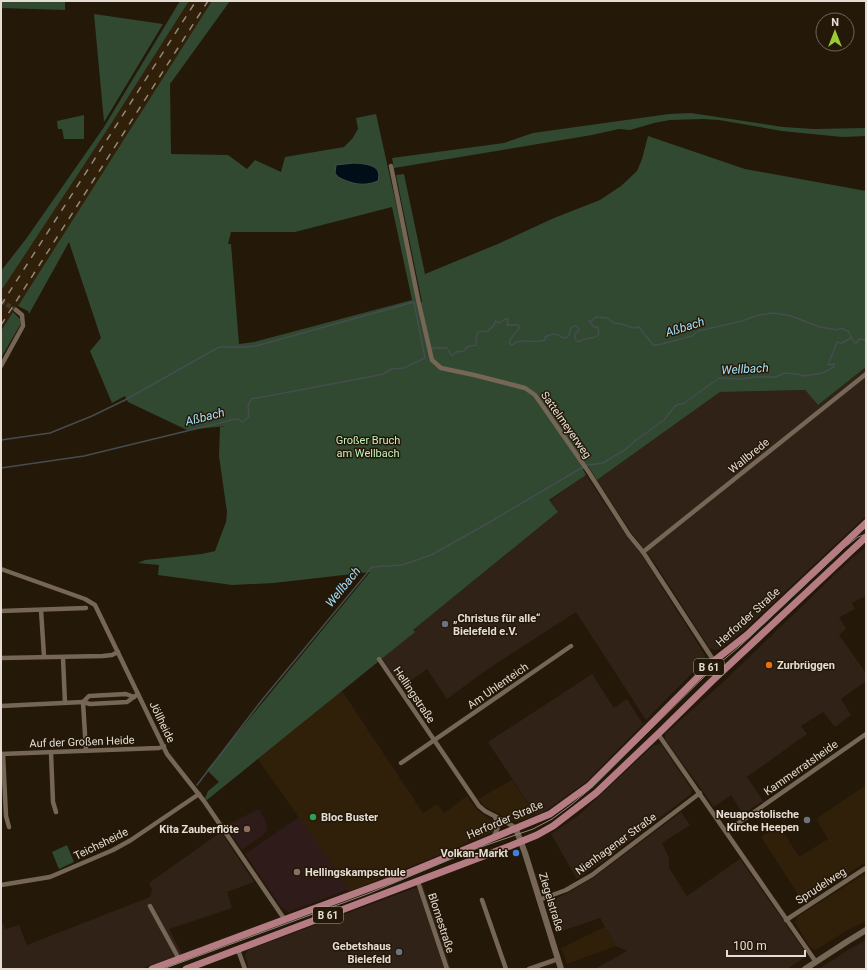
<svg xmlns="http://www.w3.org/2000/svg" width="867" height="970" viewBox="0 0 867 970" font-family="Roboto,sans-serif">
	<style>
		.built { fill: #30200a }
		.industrial { fill: #312218 }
		.education { fill: #2f1c1a }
		.green { fill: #304930; fill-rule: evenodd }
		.water { fill: #000f17; stroke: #454d4f }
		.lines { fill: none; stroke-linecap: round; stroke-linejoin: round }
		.stream { stroke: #454d4f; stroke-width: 1.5 }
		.minor-tunnel { stroke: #413627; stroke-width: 4.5; stroke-dasharray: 4.5 2; stroke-linecap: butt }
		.minor { stroke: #756655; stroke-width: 4.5 }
		.tertiary { stroke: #756655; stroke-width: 6 }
		.primary { stroke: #b57c83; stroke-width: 7 }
		.tram { stroke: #93897d; stroke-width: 1 }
		.rail { stroke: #93897d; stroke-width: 1.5; stroke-dasharray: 7 7; stroke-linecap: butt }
		.worship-dot { fill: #6b7280; stroke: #241809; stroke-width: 1.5 }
		.food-dot { fill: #e8710a; stroke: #241809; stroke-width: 1.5 }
		.leisure-dot { fill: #2e9e5b; stroke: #241809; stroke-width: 1.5 }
		.education-dot { fill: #8d6e63; stroke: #241809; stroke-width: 1.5 }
		.shop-dot { fill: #3f7fe0; stroke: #241809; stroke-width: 1.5 }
		.labels { text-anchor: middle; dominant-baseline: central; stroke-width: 3; stroke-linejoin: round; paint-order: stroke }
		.shield { fill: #241809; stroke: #aba296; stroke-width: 1 }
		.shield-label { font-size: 10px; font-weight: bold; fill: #e5ddd3 }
		.street-label { font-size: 11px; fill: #e5ddd3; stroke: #241809 }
		.park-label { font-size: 11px; fill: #c0f2bf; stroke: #241809 }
		.poi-label { font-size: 11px; font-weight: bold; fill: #e5ddd3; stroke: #241809; text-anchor: start }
		.water-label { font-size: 12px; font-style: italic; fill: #a7e2fa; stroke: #241809 }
	</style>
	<rect width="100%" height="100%" fill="#241809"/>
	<!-- built -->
	<g class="built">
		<path d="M189 1H227L128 136 28 311 18 306 13 312 20 319V325L1 358V291L111 124Z"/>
		<path d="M342 691 423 813 437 804 444 813 467 796 477 810 493 821 495 827 493 832 432 858 350 891 258 759Z"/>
		<path d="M512 780 536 815 517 822 512 821 486 807 478 799Z"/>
		<path d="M866 785V862L803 902 761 837 779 825 799 857 828 839 816 819Z"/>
		<path d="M866 873V921L844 932 816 950 810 947 795 923 797 917Z"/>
		<path d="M605 927 616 946 567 964 561 948Z"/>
	</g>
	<!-- industrial -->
	<g class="industrial">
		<path d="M866 367V516L744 630 722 648 714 650 710 649 654 562 631 532 597 480 720 392 805 390 818 405Z"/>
		<path d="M586 475 627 537 641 554 705 655V660L646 720 576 612 488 669 447 699 427 669 402 687 382 659 414 632 413 630 557 513 549 501Z"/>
		<path d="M865 548 866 596 852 603 855 609 839 617 846 629 839 635 866 673V681L841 699 851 715 835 727 823 712 801 726 807 734 747 777 763 801 743 814 731 795 714 807 665 739V734L721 684 853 557Z"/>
		<path d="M592 674 614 708 627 699 643 724 586 782 547 810 536 815 488 742Z"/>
		<path d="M661 744 692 790 691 794 602 862 577 879 551 834 578 816 654 745Z"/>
		<path d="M681 812 690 825 662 843 669 858V868L687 896 740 859 806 953 805 957 787 969H595L627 951 616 946 600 918 556 933 548 907 549 902 567 893 593 878Z"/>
		<path d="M221 832 254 882 227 892 232 908 169 929 182 954 140 969H1V925L4 924 5 929 19 925 27 945 150 897 152 890 149 883Z"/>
		<path d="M423 885 451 969H249L245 955 248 950Z"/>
		<path d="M866 940V969H819L848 950Z"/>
	</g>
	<!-- education -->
	<g class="education">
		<path d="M259 809 266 822 267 826 266 831 263 835 242 850 225 826Z"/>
		<path d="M299 817 350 891 347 890 289 912 282 908 245 854Z"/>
	</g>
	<!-- green -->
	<g class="green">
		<path d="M2 1H65V10L1 8Z"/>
		<path d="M180 1H189L111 124 1 291V271L26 239 104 127Z"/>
		<path d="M212 1H230L170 84 171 154 228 155 247 169 255 160 281 172 285 157 344 147 352 139 358 129 356 118 376 114 418 303 422 302 396 175 404 174 425 274 500 243 554 218 600 200 621 186 637 171 642 159 648 136 745 169 866 191V367L818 405 805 390 720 392 597 480 588 466 583 469 586 475 549 500 558 512 413 630 415 632 207 800 205 798 208 791 219 782 207 770 370 572 274 583 232 585 158 575 159 565 138 563 145 560 202 554 215 551 226 522 227 512 219 456 220 427 226 426 187 430 128 402 125 396 112 403 90 351 101 338 69 242 29 314 28 311 18 306ZM392 207 412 300 254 342 239 344 231 244H228L231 232H295Z"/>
		<path d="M94 14 163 24 104 122Z"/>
		<path d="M691 113 783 127 814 129 866 128V136L842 137 782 131 719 120 703 119 670 120 654 123 630 130 619 129 592 135 394 168 392 158 504 143 533 133 669 114Z"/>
		<path d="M84 115V139H64L62 129H58L57 121Z"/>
		<path d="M13 312 20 319V325L1 358V331Z"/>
		<path d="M67 845 74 862 59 869 52 852Z"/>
	</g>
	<!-- water -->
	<path class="water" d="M354 163C365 164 383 164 378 181 363 187 352 184 338 177L335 173 336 165Z"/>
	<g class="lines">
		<!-- stream -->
		<g class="stream">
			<path d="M432 348H447L451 355H453L456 352 464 351 467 347 476 345C477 333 474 331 488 331L494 325 495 321 499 323 505 319H508L507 325H517L519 326V329C514 334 511 337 509 343L512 345C521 337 533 344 545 340V337C559 330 555 337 566 338L569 335 571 328 574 326 578 327 579 330 575 334V339L578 342C588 336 592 340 599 335L598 327H594L589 321 593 320 596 317 607 318 614 323 622 324 633 328 639 327 653 345H658L692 336 698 331 742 321 758 315 773 313 791 316 820 327 837 330 841 328 849 332 855 344 860 339 866 340"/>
			<path d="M1 440 50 433 92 416 125 400 219 347H245L256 346 414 302 425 358 404 368 391 369 383 374 369 377 251 399 248 406 249 417 242 422 239 419H236L84 456 1 468"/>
			<path d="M588 465 603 463 626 449 636 440 664 420 675 406 679 404H683L719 378 742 379 756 377H776L784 373 798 374 804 376 823 373 834 367V364L828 365 837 342 842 343 851 338"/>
			<path d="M197 785 262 700 372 567 402 565 431 555 483 526 583 467"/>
		</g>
		<!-- minor-tunnel -->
		<path class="minor-tunnel" d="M1 301 16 310"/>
		<!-- minor -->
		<g class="minor">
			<path d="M391 166 419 304 432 360 441 368 474 375 525 388 535 395 588 471 629 535 643 552 714 661"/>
			<path d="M1 366 23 326 22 315 16 310"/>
			<path d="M643 552 866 374"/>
			<path d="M1 569 85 599 95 605 167 754 204 801 285 920"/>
			<path d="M41 610 44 656"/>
			<path d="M1 611 86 608"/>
			<path d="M1 658 103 656 112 655 118 652"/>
			<path d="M63 658 65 703"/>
			<path d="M379 659 479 806 485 811 513 826 516 829"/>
			<path d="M83 702 89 696 126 694 134 697"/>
			<path d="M83 702 86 751"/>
			<path d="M1 706 83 702 90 704 127 702 138 694"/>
			<path d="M658 734 816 962"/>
			<path d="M51 753 53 802 56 812"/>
			<path d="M1 754 159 748 164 746"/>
			<path d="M3 754 6 816 9 827"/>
			<path d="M401 763 571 646"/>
			<path d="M727 831 866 734"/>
			<path d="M494 836 498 827 495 816"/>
			<path d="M418 882 447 969"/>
			<path d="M1 885 50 877 113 850 131 840 199 794"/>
			<path d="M482 900 506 969"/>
			<path d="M539 900 566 890 592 875 700 793"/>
			<path d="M150 906 179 959"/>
			<path d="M786 920 866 868"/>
			<path d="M238 950 245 969"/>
			<path d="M529 969 558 959"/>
		</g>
		<!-- tertiary -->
		<g class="tertiary">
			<path d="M516 829 525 853 561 969"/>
			<path d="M805 969 848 941 866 930"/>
		</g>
		<!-- primary -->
		<g class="primary">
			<path d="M152 969 394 879 550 814 590 785 714 661 747 635 866 523"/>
			<path d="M186 969 510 846 537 835 553 826 596 793 658 734 712 681 866 537"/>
		</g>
		<!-- tram -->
		<path class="tram" d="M163 969 370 893 475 849 533 829 552 819 571 805 591 788 709 672 739 647 845 547 858 537 866 534"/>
		<!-- rail -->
		<g class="rail">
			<path d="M1 305 196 1"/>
			<path d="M1 325 208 1"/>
		</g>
	</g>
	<!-- markers -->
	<g class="worship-dot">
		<circle cx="445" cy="624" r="4"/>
		<circle cx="807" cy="820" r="4"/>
		<circle cx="399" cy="952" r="4"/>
	</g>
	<circle class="food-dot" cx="769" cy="665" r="4"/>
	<circle class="leisure-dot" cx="313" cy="817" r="4"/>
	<g class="education-dot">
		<circle cx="247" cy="829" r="4"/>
		<circle cx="297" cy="872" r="4"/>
	</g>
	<circle class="shop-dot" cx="516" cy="853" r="4"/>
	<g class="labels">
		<!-- shield labels -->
		<g class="shield">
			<rect x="694" y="659" width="30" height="16" rx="3"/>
			<rect x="313" y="907" width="30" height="16" rx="3"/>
		</g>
		<g class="shield-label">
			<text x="709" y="667">B 61</text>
			<text x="328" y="915">B 61</text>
		</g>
		<!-- street labels -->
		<g class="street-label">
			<text transform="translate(566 425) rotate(55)">Sattelmeyerweg</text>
			<text transform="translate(749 456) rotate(-39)">Wallbrede</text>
			<text transform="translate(748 617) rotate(-42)">Herforder Straße</text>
			<text transform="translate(498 686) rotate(-35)">Am Uhlenteich</text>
			<text transform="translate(414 695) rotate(56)">Hellingstraße</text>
			<text transform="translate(162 722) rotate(64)">Jöllheide</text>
			<text transform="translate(82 742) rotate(-2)">Auf der Großen Heide</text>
			<text transform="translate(801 768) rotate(-35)">Kammerratsheide</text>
			<text transform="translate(505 820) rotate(-23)">Herforder Straße</text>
			<text transform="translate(101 844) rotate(-26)">Teichsheide</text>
			<text transform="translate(616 844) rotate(-36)">Nienhagener Straße</text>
			<text transform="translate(821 886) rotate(-33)">Sprudelweg</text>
			<text transform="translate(551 902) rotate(73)">Ziegelstraße</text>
			<text transform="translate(441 923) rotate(72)">Blomestraße</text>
		</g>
		<!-- park labels -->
		<g class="park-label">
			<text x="368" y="440">Großer Bruch<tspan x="368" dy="13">am Wellbach</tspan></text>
		</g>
		<!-- poi labels -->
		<g class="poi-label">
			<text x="453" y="618">„Christus für alle“<tspan x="453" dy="13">Bielefeld e.V.</tspan></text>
			<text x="777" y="665">Zurbrüggen</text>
			<text x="799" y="814" text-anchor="end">Neuapostolische<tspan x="799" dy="13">Kirche Heepen</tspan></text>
			<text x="321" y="817">Bloc Buster</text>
			<text x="239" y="829" text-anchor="end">Kita Zauberflöte</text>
			<text x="508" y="853" text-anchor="end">Volkan-Markt</text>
			<text x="305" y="872">Hellingskampschule</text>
			<text x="391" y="946" text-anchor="end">Gebetshaus<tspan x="391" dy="13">Bielefeld</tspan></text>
		</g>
		<!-- water labels -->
		<g class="water-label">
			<text transform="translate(685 327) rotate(-17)">Aßbach</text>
			<text transform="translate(745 369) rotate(-3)">Wellbach</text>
			<text transform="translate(205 417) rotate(-14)">Aßbach</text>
			<text transform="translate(343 587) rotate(-51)">Wellbach</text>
		</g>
	</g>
	<!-- border -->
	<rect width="867" height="970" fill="none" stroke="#e5ddd3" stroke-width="4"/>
	<!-- north arrow -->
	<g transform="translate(835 32)"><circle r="19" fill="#241809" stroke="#71675a"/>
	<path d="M0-3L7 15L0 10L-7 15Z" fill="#99cb36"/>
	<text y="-6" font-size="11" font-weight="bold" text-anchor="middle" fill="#e5ddd3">N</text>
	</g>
	<!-- scale -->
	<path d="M727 950v6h78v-6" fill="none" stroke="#e5ddd3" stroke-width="2"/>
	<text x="733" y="950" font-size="12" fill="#e5ddd3" stroke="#241809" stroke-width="3" paint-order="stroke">100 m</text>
</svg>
